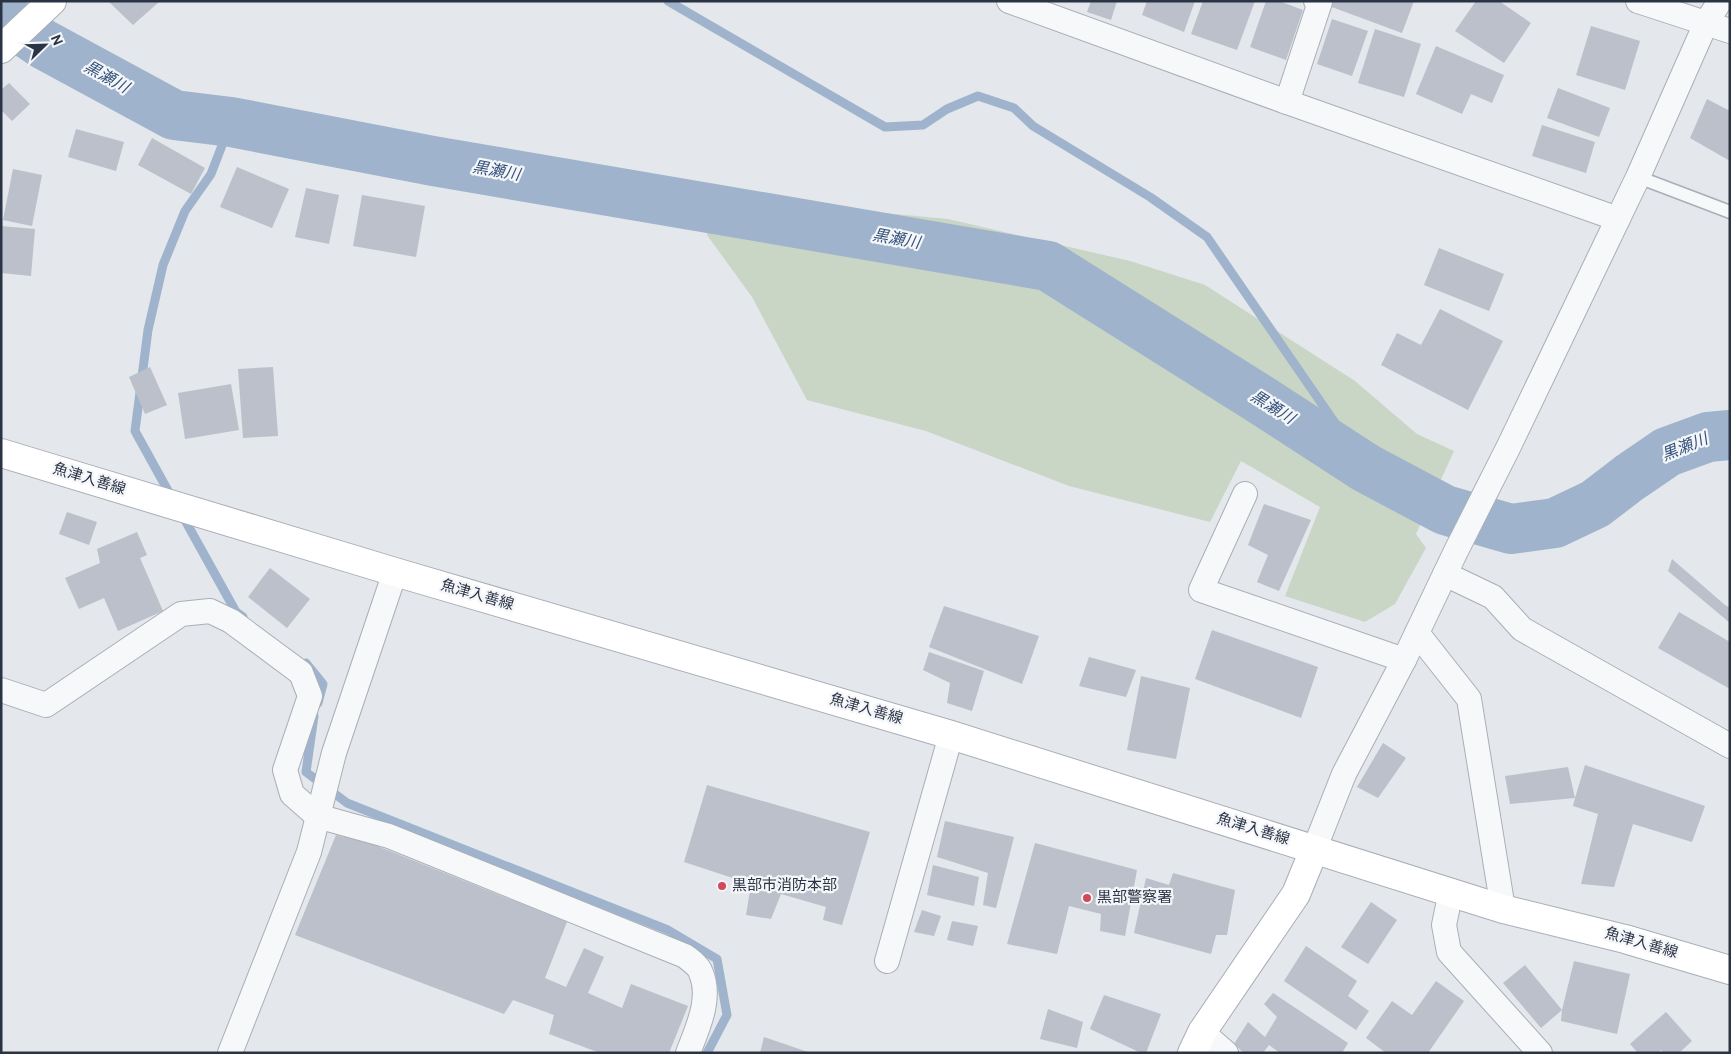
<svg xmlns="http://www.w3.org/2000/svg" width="1731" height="1054" viewBox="0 0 1731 1054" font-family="Overpass,'Noto Sans JP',sans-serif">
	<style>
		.green { fill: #c9d6c5 }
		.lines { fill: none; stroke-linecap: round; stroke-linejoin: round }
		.stream { stroke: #9fb4cc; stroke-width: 9 }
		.river { stroke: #9fb4cc; stroke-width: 50 }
		.building { fill: #bbc0ca }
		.lane-casing { stroke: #a9aeb7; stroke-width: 15 }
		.street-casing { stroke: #a9aeb7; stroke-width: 26 }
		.secondary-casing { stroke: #a9aeb7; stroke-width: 30 }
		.lane { stroke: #f7f8fa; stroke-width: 12 }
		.street { stroke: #f7f8fa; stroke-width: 24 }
		.secondary { stroke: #fff; stroke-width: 28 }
		.poi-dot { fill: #d1495b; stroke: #f4f6f9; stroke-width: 2 }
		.labels { text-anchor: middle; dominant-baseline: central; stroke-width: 4.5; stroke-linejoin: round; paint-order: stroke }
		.street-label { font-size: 15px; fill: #2b3445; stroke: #f4f6f9 }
		.poi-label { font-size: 15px; fill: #2b3445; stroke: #f4f6f9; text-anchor: start }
		.water-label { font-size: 16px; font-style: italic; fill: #34527a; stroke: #f4f6f9 }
	</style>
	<rect width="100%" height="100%" fill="#e4e7ec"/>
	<!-- green -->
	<path class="green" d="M717 188 831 208 948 219 1130 261 1205 285 1355 381 1417 434 1454 451 1416 534 1426 548 1395 604 1365 622 1285 596 1320 507 1241 461 1210 522 1069 486 926 431 807 400 752 297 707 235Z"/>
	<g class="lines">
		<!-- stream -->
		<g class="stream">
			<path d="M668 1 885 127 923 125 947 109 978 96 1014 108 1033 126 1150 197 1207 237 1366 468"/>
			<path d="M172 498 135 431 148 330 163 265 185 211 211 174 231 122"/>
			<path d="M181 513 236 612 243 617"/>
			<path d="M306 663 323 684 318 703"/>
			<path d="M314 716 306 772 347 803 668 930 717 959 727 1015 707 1053"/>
		</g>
		<!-- river -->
		<path class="river" d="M1 15 43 44 174 115 231 122 433 161 1048 266 1258 398 1366 468 1445 510 1511 529 1555 523 1595 504 1629 478 1667 452 1708 437 1730 435"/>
	</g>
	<!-- building -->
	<g class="building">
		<path d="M108 1H160L133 25Z"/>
		<path d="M1091 1H1117L1111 20 1087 12Z"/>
		<path d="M1147 1H1195L1184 32 1142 15Z"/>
		<path d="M1203 1H1255L1237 50 1191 34Z"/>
		<path d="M1266 1H1279L1303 10 1286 60 1250 47Z"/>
		<path d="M1330 1H1414L1402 33 1329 6Z"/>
		<path d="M1476 1H1499L1531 23 1504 63 1455 31Z"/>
		<path d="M1332 19 1368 31 1352 76 1317 64Z"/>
		<path d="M1591 26 1640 41 1625 90 1576 75Z"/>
		<path d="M1375 29 1421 44 1404 97 1358 83Z"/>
		<path d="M1436 46 1504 75 1492 103 1471 94 1462 114 1416 94Z"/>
		<path d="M9 83 30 104 12 121 1 110V90Z"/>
		<path d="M1558 88 1610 108 1599 137 1547 118Z"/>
		<path d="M1707 99 1730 111V161L1690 138Z"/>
		<path d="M1542 125 1595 142 1586 173 1532 156Z"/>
		<path d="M76 129 124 142 116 171 68 157Z"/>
		<path d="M152 138 205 168 191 194 138 165Z"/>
		<path d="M237 167 289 189 272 228 220 207Z"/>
		<path d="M13 169 42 175 32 226 3 220Z"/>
		<path d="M306 188 339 195 329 244 295 237Z"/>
		<path d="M362 195 425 206 416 257 353 246Z"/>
		<path d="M1 226 35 229 31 276 1 273Z"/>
		<path d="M1439 248 1504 274 1489 311 1424 285Z"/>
		<path d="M1440 309 1503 341 1468 410 1381 365 1397 333 1421 345Z"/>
		<path d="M150 367 167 405 145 414 129 377Z"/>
		<path d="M273 367 278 436 243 438 238 369Z"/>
		<path d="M231 384 239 430 185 439 178 393Z"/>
		<path d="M1264 504 1311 520 1279 591 1257 582 1268 555 1248 545Z"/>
		<path d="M67 512 97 522 89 545 59 534Z"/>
		<path d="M137 532 147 555 140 558 163 611 118 631 104 598 79 609 65 578 100 563 97 549Z"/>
		<path d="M1672 559 1725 605 1730 608V623L1668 571Z"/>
		<path d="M270 568 310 599 287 628 248 597Z"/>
		<path d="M944 606 1039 636 1022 684 929 647Z"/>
		<path d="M1679 612 1730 642V689L1658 648Z"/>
		<path d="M1212 630 1318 667 1301 718 1195 679Z"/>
		<path d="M929 652 984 671 972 711 947 703 950 683 923 670Z"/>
		<path d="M1089 657 1136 670 1126 697 1079 686Z"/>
		<path d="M1141 676 1190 688 1176 759 1127 750Z"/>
		<path d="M1383 743 1406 758 1378 798 1357 787Z"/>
		<path d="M1585 765 1705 806 1692 842 1633 824 1614 887 1581 884 1598 814 1573 806 1575 798 1510 804 1505 776 1568 767 1575 798Z"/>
		<path d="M707 785 870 832 842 925 823 920 826 907 781 894 771 919 746 915 751 884 684 862Z"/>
		<path d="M945 821 1014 837 996 908 983 905 988 873 937 857Z"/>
		<path d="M336 835 370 843 567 922 545 978 566 987 584 948 604 957 588 993 622 1008 631 984 688 1006 669 1053H600L549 1034 554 1015 513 1000 504 1014 295 935Z"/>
		<path d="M1035 843 1137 870 1125 936 1100 931 1101 914 1069 906 1057 954 1007 944Z"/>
		<path d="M933 865 979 877 974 906 927 895Z"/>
		<path d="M1173 873 1235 890 1227 935H1216L1211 954 1134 933 1146 878 1169 885Z"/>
		<path d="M1371 902 1397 920 1368 964 1341 947Z"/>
		<path d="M922 910 941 916 934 936 914 932Z"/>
		<path d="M952 921 978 926 973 946 947 940Z"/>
		<path d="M1306 946 1357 981 1348 996 1369 1011 1356 1030 1284 981Z"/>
		<path d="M1574 961 1630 974 1617 1034 1561 1021 1562 1010Z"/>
		<path d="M1525 965 1562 1010 1541 1028 1503 983Z"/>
		<path d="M1436 981 1464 1001 1428 1053H1386L1366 1038 1392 1001 1412 1015Z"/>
		<path d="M1273 993 1348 1043 1342 1053H1280L1269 1045 1263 1053H1244L1234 1044 1248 1022 1265 1037 1277 1017 1264 1004Z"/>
		<path d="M1104 995 1161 1014 1146 1053H1141L1090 1029Z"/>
		<path d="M1048 1009 1083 1022 1077 1048 1040 1039Z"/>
		<path d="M1666 1012 1692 1041 1679 1053H1663L1661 1050 1658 1053H1638L1630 1044Z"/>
		<path d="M764 1037 808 1052V1053H760Z"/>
	</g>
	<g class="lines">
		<defs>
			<path id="lane" d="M1638 177 1730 212"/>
			<g id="street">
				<path d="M1009 1 1287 102 1320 2 1316 1"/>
				<path d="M1638 1 1730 31"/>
				<path d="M1287 102 1618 219"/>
				<path d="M1245 494 1201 590 1404 660"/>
				<path d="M1445 574 1493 597 1522 629 1730 746"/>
				<path d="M1417 633 1469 699 1503 909"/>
				<path d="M1 690 46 705 181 614 210 611 231 621 301 673 310 696 285 770 292 794 317 816 389 836 685 956C690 960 699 966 701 973 712 999 697 1029 688 1053"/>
				<path d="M1314 850 1344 774 1404 660 1456 551 1508 448 1638 177 1706 23 1720 1"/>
				<path d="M1451 891 1444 925 1449 952 1540 1053"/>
				<path d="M887 961 951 735"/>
				<path d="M1202 1032 1226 1053"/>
				<path d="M230 1053 309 852 334 753 395 572"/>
			</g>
			<g id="secondary">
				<path d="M1 49 52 1"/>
				<path d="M1 453 395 572 951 735 1503 909 1625 939 1730 970"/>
				<path d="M1192 1053 1202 1032 1296 894 1314 850"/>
			</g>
		</defs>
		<!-- lane casing -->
		<use href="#lane" class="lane-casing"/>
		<!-- street casing -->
		<use href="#street" class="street-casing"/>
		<!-- secondary casing -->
		<use href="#secondary" class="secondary-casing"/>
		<!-- lane -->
		<use href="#lane" class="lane"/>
		<!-- street -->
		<use href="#street" class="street"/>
		<!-- secondary -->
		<use href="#secondary" class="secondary"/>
	</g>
	<!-- markers -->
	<g class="poi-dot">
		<circle cx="722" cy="886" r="5"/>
		<circle cx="1087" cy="898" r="5"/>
	</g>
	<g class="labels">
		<!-- street labels -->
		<g class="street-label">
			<text transform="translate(89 480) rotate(17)">魚津入善線</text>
			<text transform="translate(477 596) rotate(16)">魚津入善線</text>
			<text transform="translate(866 710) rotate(16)">魚津入善線</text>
			<text transform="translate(1253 830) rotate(17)">魚津入善線</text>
			<text transform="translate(1641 944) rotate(16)">魚津入善線</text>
		</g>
		<!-- poi labels -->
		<g class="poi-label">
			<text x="732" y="886">黒部市消防本部</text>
			<text x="1097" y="898">黒部警察署</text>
		</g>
		<!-- water labels -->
		<g class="water-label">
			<text transform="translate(106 78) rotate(29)">黒瀬川</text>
			<text transform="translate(496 172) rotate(10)">黒瀬川</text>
			<text transform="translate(896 240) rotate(10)">黒瀬川</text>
			<text transform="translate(1272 408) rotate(32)">黒瀬川</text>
			<text transform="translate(1685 448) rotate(-22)">黒瀬川</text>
		</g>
	</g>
	<!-- border -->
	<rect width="1731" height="1054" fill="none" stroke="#2b3445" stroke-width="5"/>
	<!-- north arrow -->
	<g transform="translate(45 45) rotate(67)" stroke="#f4f6f9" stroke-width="4" paint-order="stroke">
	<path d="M0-4L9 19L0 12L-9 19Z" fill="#2b3445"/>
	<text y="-8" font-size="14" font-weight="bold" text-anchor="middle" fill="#2b3445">N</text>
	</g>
</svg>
